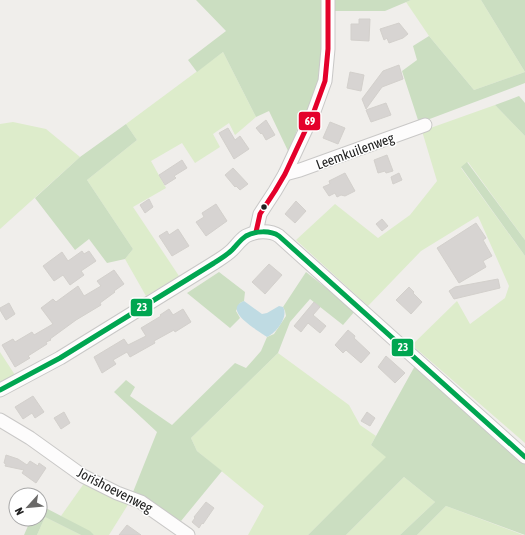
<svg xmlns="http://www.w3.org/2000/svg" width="525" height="535" viewBox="0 0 525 535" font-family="'Asap Condensed',sans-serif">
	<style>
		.grass { fill: #ddeccb }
		.forest { fill: #cbdec1 }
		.water { fill: #bfdbe3 }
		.building { fill: #d7d4d2; stroke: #d3d0cc }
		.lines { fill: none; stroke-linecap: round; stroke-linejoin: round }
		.minor-casing { stroke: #c9c8c7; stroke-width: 15 }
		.minor { stroke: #fdfcfc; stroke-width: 13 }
		.bus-1-casing { stroke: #fff; stroke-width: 8 }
		.bus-2-casing { stroke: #fff; stroke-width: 8 }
		.bus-1 { stroke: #e4002b; stroke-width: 5 }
		.bus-2 { stroke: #00a651; stroke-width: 5 }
		.bus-dot { fill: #222; stroke: #fff; stroke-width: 1.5 }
		.labels { text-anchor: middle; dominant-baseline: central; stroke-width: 3; stroke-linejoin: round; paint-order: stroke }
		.street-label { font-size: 14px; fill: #222; stroke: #fff }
		.line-badge { stroke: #fff; stroke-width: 1.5 }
		.badge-label { font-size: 11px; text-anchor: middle; font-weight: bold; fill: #fff }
	</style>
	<rect width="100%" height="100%" fill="#f0eeeb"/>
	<!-- grass -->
	<g class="grass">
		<path d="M411 0H481L525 72 474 90 429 36 406 2Z"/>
		<path d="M223 52 256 117 235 135 229 123 213 134 220 147 195 163 182 143 151 161 166 188 133 207 179 276 146 296 125 259 133 249 87 180 137 140 126 124Z"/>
		<path d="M495 105 525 136V240L468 162 461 168 525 256V443L412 345 457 301 470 324 505 298 509 286 478 216 421 251 368 306 296 240 335 204 378 238 410 215 437 181 422 131Z"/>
		<path d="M13 122 46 129 80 157 0 229V124Z"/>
		<path d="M0 352 15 375 0 382Z"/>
		<path d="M278 353 349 405 360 425 376 436 371 445 387 457 308 535H248L264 506 197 451 191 438Z"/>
		<path d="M404 477 435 502 400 535H346Z"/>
		<path d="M85 482 129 503 109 535H94L61 516Z"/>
		<path d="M446 506 523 535H417Z"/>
		<path d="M45 517 81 535H37Z"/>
	</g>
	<!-- forest -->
	<g class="forest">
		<path d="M196 0H324V21L318 81 304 119 297 130 289 153 269 111 256 117 223 52 197 72 188 60 226 31Z"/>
		<path d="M333 0H411L385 11H333Z"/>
		<path d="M481 0H525V83L419 123 402 71 417 60 413 46 429 36 474 90 525 72Z"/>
		<path d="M519 96 525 103V136L495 105Z"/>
		<path d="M126 124 137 140 87 180 133 249 125 259 107 263 89 239 75 250 35 198 80 157Z"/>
		<path d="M467 162 525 240V256L461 167Z"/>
		<path d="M219 272 245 292 244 301 240 303 236 311 240 318 230 328 187 293Z"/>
		<path d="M306 272 355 311 343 325 310 299 290 322 278 353 191 438 197 451 222 471 181 521 133 492 157 432 114 392 126 380 135 387 130 396 172 425 235 363 246 368 261 351 267 337 274 334 286 316 285 311 283 307Z"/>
		<path d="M416 364 525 463V535L446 506 417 535H400L435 502 404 477 346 535H308L386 457 371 445Z"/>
		<path d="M40 505 90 531 94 535H81L45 517 37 535H24L31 519H40Z"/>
	</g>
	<!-- water -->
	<path class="water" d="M244 301 262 314 267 313 279 306 283 307C289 317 276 333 267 337 259 331 221 310 244 301Z"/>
	<!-- building -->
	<g class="building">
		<path d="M359 19H370L369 41 351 40V24H359Z"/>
		<path d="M399 23 408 34 403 38 389 43 387 38 384 40 380 29Z"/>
		<path d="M399 65 403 79 382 87 366 109 362 99 383 71Z"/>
		<path d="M350 72 364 75 361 91 347 88Z"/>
		<path d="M386 103 391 115 371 122 366 110Z"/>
		<path d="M266 120 275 135 266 140 262 133 261 134 256 128Z"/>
		<path d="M330 122 345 128 338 144 323 138Z"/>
		<path d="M228 128 235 140 240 136 249 149 234 159 219 133Z"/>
		<path d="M387 155 393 171 386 173 385 171 378 173 374 160Z"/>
		<path d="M182 160 187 168 174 176 176 178 165 185 159 175Z"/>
		<path d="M233 168 248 184 240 190 236 186 235 187 225 175Z"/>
		<path d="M345 173 355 191 345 196 341 195 337 197 335 193 329 196 323 187 330 184 329 181Z"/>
		<path d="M399 173 402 180 393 184 391 177Z"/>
		<path d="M149 199 153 207 145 213 140 205Z"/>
		<path d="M296 201 306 211 295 223 285 214Z"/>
		<path d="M216 204 227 221 206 236 196 222 204 217 202 213Z"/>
		<path d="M382 219 388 226 382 231 376 224Z"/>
		<path d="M476 223 486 238 483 240 492 256 483 261 486 267 459 283 437 248Z"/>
		<path d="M178 229 189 246 172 256 159 236 167 231 169 235Z"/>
		<path d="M82 251 84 254 89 251 96 261 81 271 84 275 70 285 63 275 54 281 43 266 62 252 68 261Z"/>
		<path d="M269 264 282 275 265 294 252 282Z"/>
		<path d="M114 270 124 284 114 291 115 292 100 303 101 305 76 320 50 339 51 340 46 342 47 344 28 356 30 358 15 367 2 345 13 339 15 342 32 332 34 335 53 324 41 308 53 299 56 302 78 286 84 296 101 286 97 281Z"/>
		<path d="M498 279 500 288 454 299 449 291 455 287Z"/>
		<path d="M409 287 414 292 413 293 422 302 411 314 396 300Z"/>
		<path d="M314 302 320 307 313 315 326 326 320 333 308 323 301 332 294 326Z"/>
		<path d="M9 303 15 314 6 320 0 310V308Z"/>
		<path d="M169 309 173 315 183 309 191 322 175 332 174 330 154 341 155 343 130 357 127 352 113 360 116 364 102 373 94 357 124 339 128 345 146 336 141 328 161 316 160 315Z"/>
		<path d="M348 330 355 336 354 338 370 353 361 363 346 350 343 353 335 345Z"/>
		<path d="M386 356 405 373 395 383 378 367Z"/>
		<path d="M33 396 44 412 35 418 32 413 23 419 15 407Z"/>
		<path d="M64 412 70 423 61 429 54 418Z"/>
		<path d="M367 412 375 418 370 426 361 421Z"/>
		<path d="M6 455 18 459 27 465 30 461 38 466 39 463 46 468 36 483 22 473 24 470 5 466 6 464 4 463Z"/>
		<path d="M206 502 214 508 203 524 202 523 199 528 192 522 195 518 194 517Z"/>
		<path d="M127 525 141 535H119Z"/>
	</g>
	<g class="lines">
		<defs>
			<g id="minor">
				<path d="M285 174 300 170 425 125"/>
				<path d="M256 232 260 214 275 191 285 174 313 114 325 81 328 49V0"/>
				<path d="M0 390 60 358 214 263C220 259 227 255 232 250 237 245 240 240 246 236 255 231 270 230 279 236L525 457"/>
				<path d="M0 420 30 438 83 476 117 493 141 502 188 535"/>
			</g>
		</defs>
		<!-- minor casing -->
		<use href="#minor" class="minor-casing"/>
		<!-- minor -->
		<use href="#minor" class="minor"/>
		<defs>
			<path id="bus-1" d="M256 232 260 214 275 191 285 174 313 114 325 81 328 49V0"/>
			<path id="bus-2" d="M0 390 60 358 214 263C220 259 227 255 232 250 237 245 240 240 246 236 255 231 270 230 279 236L525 457"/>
		</defs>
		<!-- bus-1 casing -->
		<use href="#bus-1" class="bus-1-casing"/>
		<!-- bus-2 casing -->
		<use href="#bus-2" class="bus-2-casing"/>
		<!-- bus-1 -->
		<use href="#bus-1" class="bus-1"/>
		<!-- bus-2 -->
		<use href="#bus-2" class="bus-2"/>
	</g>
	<!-- markers -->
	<circle class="bus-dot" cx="264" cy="207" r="3.5"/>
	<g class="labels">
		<!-- street labels -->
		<g class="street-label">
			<text transform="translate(355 151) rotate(-20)">Leemkuilenweg</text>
			<text transform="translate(115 490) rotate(27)">Jorishoevenweg</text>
		</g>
	</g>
	<g class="line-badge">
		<rect x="298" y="111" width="23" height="20" rx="4" fill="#e4002b"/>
		<rect x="130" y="298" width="23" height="19" rx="4" fill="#00a651"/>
		<rect x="391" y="338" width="23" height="19" rx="4" fill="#00a651"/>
	</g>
	<g class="badge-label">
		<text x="310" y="125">69</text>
		<text x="142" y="311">23</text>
		<text x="403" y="351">23</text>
	</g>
	<!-- north arrow -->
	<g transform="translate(28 507) rotate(243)"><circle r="19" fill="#ffffff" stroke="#a7a7a7"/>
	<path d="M0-3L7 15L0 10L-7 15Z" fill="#6a6968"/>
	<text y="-6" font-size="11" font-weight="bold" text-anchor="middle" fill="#222222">N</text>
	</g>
</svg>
